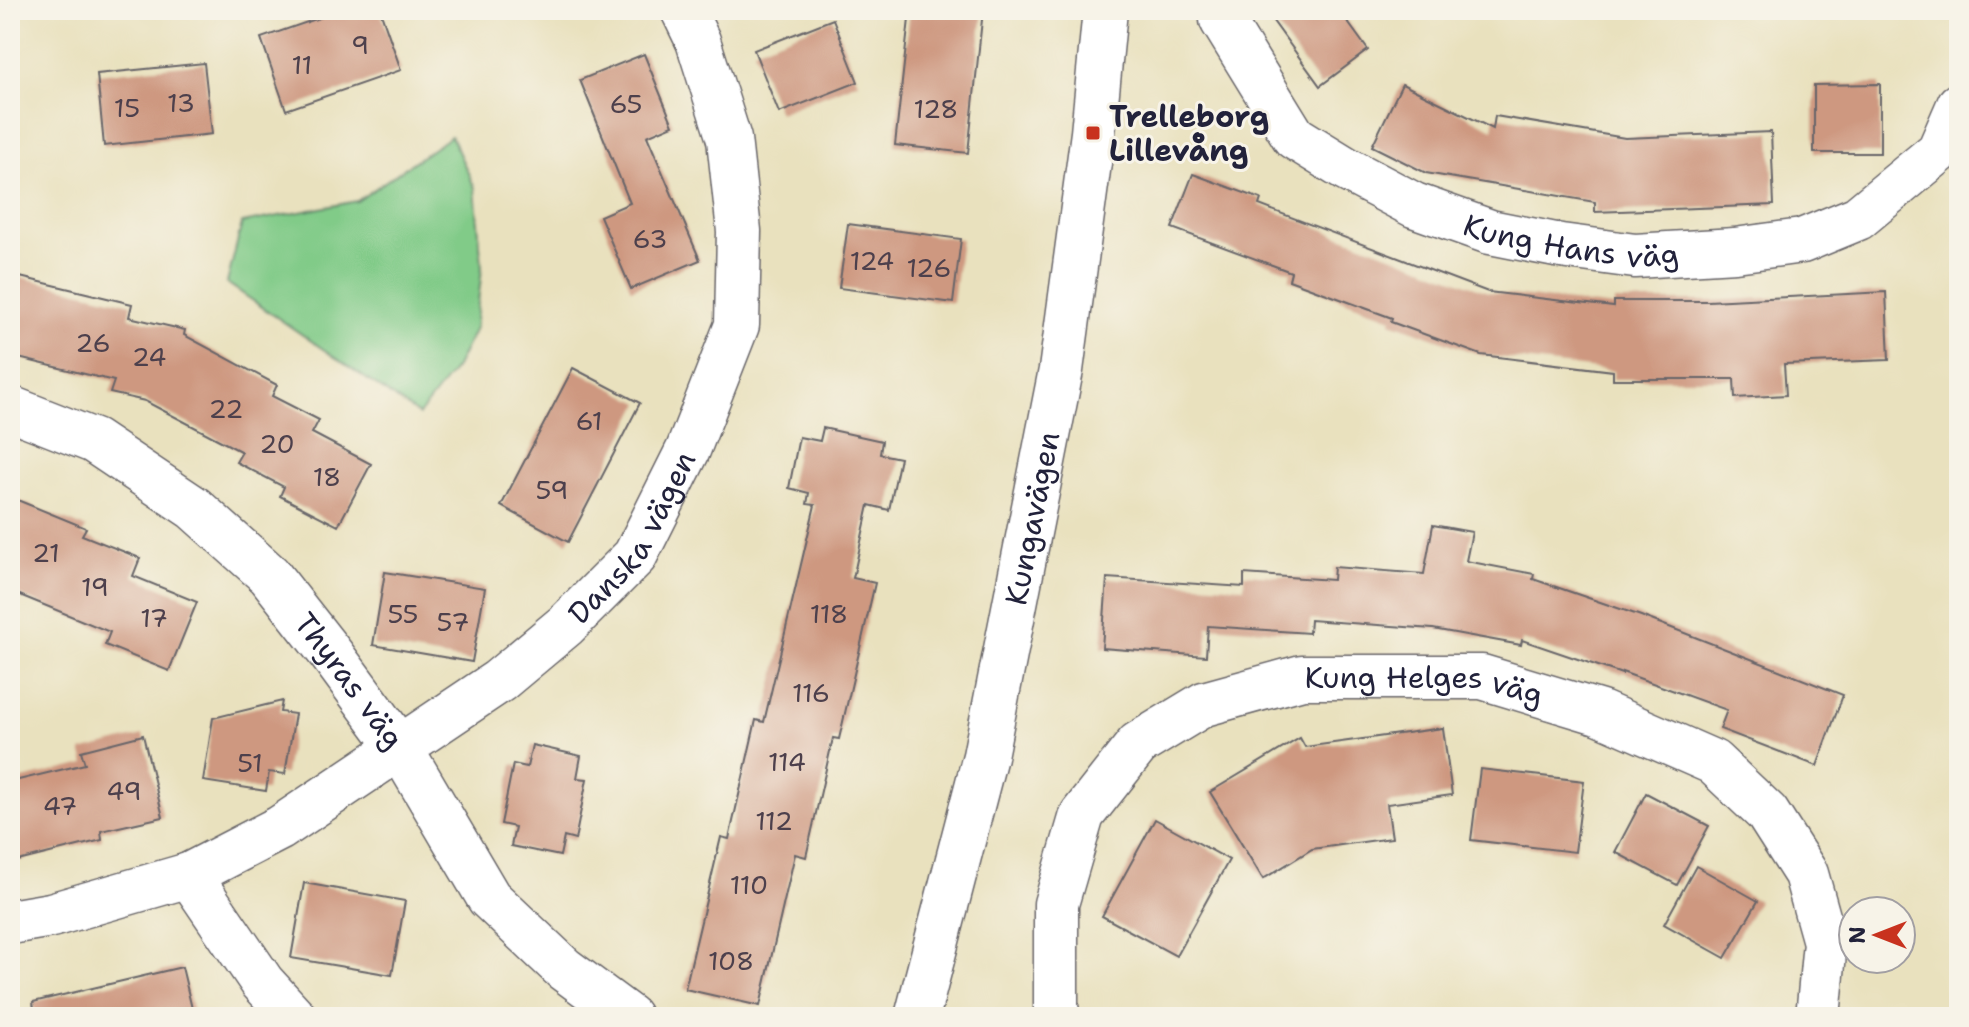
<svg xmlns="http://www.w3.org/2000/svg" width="1969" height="1027" viewBox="0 0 1969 1027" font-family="'Shantell Sans',sans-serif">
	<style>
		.green { fill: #81cb88; stroke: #527662; stroke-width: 2 }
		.building { fill: #ce9880 }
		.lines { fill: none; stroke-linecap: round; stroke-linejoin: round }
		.street-casing { stroke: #686569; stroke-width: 47 }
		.street { stroke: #fff; stroke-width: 44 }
		.poi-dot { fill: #c8321e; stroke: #f7f3e8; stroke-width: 3 }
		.labels { text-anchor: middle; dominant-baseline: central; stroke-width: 6; stroke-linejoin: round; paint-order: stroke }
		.number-label { font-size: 26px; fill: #4d404c }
		.poi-label { font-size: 30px; font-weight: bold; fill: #22223b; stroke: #f7f3e8; text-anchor: start }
		.street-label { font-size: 30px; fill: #22223b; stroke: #f7f3e8 }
	</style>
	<rect width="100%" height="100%" fill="#f7f3e8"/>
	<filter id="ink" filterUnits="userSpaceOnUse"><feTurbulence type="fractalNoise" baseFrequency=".0125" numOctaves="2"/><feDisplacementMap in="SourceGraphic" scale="16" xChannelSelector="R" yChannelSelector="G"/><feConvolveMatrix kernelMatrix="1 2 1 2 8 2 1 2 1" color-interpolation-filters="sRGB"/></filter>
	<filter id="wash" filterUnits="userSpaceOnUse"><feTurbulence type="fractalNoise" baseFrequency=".006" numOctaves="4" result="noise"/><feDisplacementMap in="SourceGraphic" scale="32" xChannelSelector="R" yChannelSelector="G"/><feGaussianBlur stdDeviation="1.8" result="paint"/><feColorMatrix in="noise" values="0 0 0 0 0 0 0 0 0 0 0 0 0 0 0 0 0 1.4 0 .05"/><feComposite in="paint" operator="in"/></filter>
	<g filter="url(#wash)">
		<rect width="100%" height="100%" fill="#e9e1be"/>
		<!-- green -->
		<path class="green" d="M451 136 475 188 482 268 475 329 456 367 419 415 227 283 242 223 357 201Z"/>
		<g id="blocks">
			<!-- building -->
			<g class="building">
				<path d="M342 10H380L401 70 286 110 261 38Z"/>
				<path d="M910 10H983L968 153 895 145Z"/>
				<path d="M1265 10H1339L1368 50 1320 86Z"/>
				<path d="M833 19 858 82 779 113 754 50Z"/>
				<path d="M644 54 673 125 647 136 700 260 631 289 600 216 630 203 580 80Z"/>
				<path d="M204 63 212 134 104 146 97 74Z"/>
				<path d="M1402 84 1493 129 1495 116 1625 138 1771 132 1774 205 1595 212V202L1426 173 1372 146Z"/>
				<path d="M1880 84V153H1814V85Z"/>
				<path d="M1193 174 1261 199 1259 205 1488 292 1614 307V301H1708L1886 292 1889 360 1784 364 1786 395 1735 398 1734 379H1613V371L1481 355 1391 322 1392 318 1289 280 1291 272 1172 228Z"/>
				<path d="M848 224 961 239 953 303 839 288Z"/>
				<path d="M20 277 132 304 129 317 185 330 184 335 277 385 272 396 319 420 312 433 371 464 338 526 280 496 284 487 236 462 242 452 145 401 110 393 114 381 10 356V320Z"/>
				<path d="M573 368 640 403 568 542 501 506Z"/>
				<path d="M823 428 882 441 880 454 900 458 889 510 869 505 853 578 875 583 839 739 833 738 806 857 795 854 760 1006 685 989 721 837 729 839 756 720 764 722 815 505 807 504 809 493 789 488 799 437 820 441Z"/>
				<path d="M10 497 86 528 82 535 140 558 133 576 197 602 169 671 105 645 110 632 10 591Z"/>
				<path d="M1433 525 1472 532 1466 561 1534 574 1533 579 1641 616 1843 695 1817 766 1720 729 1727 710 1622 672V674L1522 640 1521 645 1433 629 1310 620 1309 633 1208 626 1206 656 1102 648 1107 578 1244 587V574L1333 580 1334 567 1424 574Z"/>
				<path d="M385 572 485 588 472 662 373 645Z"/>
				<path d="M282 701 280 712 295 714 285 774 269 772 266 791 203 781 213 718Z"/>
				<path d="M1443 728 1452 795 1387 804 1392 838 1312 849 1263 879 1210 792 1300 738 1305 747Z"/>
				<path d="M143 735 163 817 101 831 102 840 10 863V782L85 764 81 751Z"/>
				<path d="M532 745 581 756 577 778 587 779 575 840 564 837 560 856 511 846 515 827 501 824 513 764 527 767Z"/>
				<path d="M1480 769 1584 781 1575 852 1471 840Z"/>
				<path d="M1646 793 1709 826 1677 885 1615 852Z"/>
				<path d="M1155 819 1229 860 1176 956 1102 916Z"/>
				<path d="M1696 866 1758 901 1725 958 1664 924Z"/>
				<path d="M304 883 405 901 392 975 291 958Z"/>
				<path d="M182 967 194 1017H35L33 1002Z"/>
			</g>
		</g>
	</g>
	<g filter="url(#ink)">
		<use href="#blocks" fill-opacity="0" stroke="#686569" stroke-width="2"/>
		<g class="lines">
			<defs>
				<g id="street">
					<path id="s1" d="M1222 10V20L1294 137 1346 169 1414 205 1490 232 1561 246 1635 256 1735 250 1802 241 1858 218 1939 151 1959 105"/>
					<path id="s2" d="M10 408 94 441 194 508 269 575 331 654 401 749 489 898 564 969 629 1017"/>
					<path d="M189 875 262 982 294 1017"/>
					<path id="s3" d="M10 922 51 915 189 875 280 828 499 681 566 625 635 556 688 450 737 325 739 231 729 139 698 41 683 10"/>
					<path id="s4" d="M917 1017 985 756 1061 370 1093 133 1105 10"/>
					<path id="s5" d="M1058 1017 1056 1007V904L1082 815 1138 744 1204 704 1302 677H1482L1601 713 1713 762 1767 813 1806 874 1825 942 1818 1017"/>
				</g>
			</defs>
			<!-- street casing -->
			<use href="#street" class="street-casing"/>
			<!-- street -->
			<use href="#street" class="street"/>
		</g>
	</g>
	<!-- markers -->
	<rect class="poi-dot" x="1085" y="125" width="16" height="16" rx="4"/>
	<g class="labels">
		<!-- number labels -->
		<g class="number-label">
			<text x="360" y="44">9</text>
			<text x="302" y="64">11</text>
			<text x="181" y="102">13</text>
			<text x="626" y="103">65</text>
			<text x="127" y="107">15</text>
			<text x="936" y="108">128</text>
			<text x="650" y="238">63</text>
			<text x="872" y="260">124</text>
			<text x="929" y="267">126</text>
			<text x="93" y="342">26</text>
			<text x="149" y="356">24</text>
			<text x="226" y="408">22</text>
			<text x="589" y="420">61</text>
			<text x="277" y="443">20</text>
			<text x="327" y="476">18</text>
			<text x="552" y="489">59</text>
			<text x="46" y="552">21</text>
			<text x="95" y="586">19</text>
			<text x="403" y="613">55</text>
			<text x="829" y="613">118</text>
			<text x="154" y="617">17</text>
			<text x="453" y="621">57</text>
			<text x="811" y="692">116</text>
			<text x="787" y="761">114</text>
			<text x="250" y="762">51</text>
			<text x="124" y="790">49</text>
			<text x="60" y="805">47</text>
			<text x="774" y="820">112</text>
			<text x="749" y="884">110</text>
			<text x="731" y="960">108</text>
		</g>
		<!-- poi labels -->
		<g class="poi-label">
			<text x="1109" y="116">Trelleborg<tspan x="1109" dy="34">Lillevång</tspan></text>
		</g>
		<!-- street labels -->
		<g class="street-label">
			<text stroke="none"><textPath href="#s1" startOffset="448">Kung Hans väg</textPath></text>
			<text stroke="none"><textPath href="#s4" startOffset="512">Kungavägen</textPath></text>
			<text stroke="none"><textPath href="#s3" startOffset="750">Danska vägen</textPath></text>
			<text stroke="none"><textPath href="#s2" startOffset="444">Thyras väg</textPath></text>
			<text stroke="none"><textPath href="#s5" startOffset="598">Kung Helges väg</textPath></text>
		</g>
	</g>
	<!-- margin -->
	<rect width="1969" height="1027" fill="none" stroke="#f7f3e8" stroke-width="40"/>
	<!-- north arrow -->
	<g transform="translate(1877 935) rotate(270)"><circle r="38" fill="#f7f3e8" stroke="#a29fa3" stroke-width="2"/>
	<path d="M0-6L14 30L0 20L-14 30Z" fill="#c8321e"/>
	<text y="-12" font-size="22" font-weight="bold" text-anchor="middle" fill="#22223b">N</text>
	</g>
</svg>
